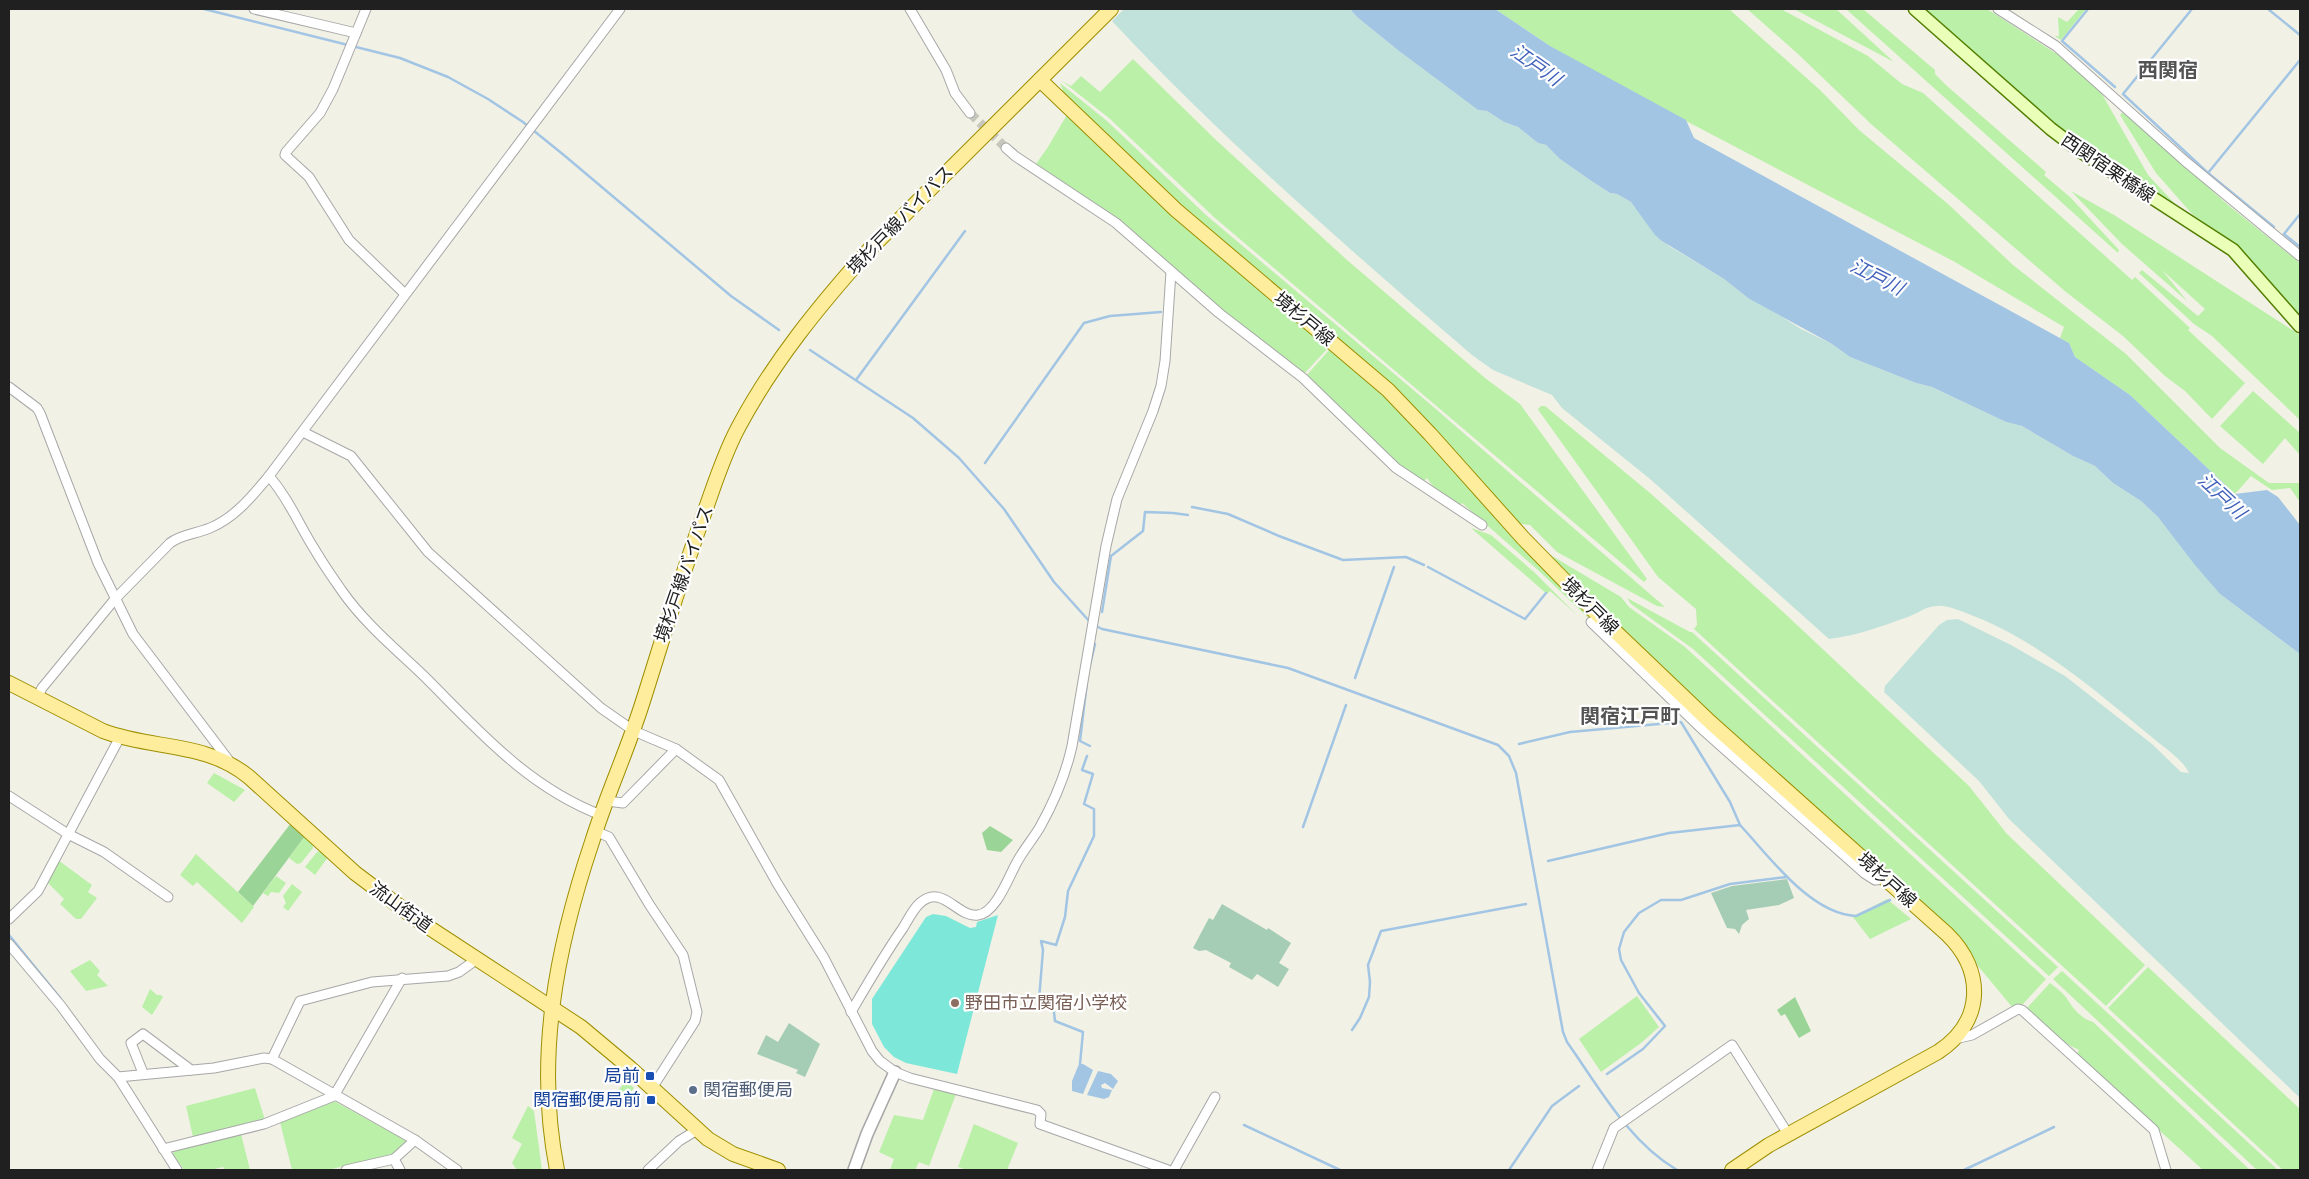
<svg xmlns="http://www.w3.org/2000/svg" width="2309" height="1179" viewBox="0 0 2309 1179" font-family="'DM Sans','Noto Sans JP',sans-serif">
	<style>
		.grass { fill: #baf0a8 }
		.forest { fill: #9ad597 }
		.wetland { fill: #c1e2db }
		.cemetery { fill: #a5cdb5 }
		.pitch { fill: #7de8d9 }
		.water { fill: #a2c5e4 }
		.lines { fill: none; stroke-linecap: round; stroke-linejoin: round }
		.stream { stroke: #a2c5e4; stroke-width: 2.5 }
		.minor-tunnel { stroke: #c8c7be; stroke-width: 9; stroke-dasharray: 9 4.5; stroke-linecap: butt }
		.minor-casing { stroke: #a7a7a7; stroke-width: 11 }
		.tertiary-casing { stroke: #a7a7a7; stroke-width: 14 }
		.secondary-casing { stroke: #537f00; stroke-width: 15 }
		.primary-casing { stroke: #9d8f00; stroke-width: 16 }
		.minor { stroke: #fff; stroke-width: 9 }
		.tertiary { stroke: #fff; stroke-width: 11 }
		.secondary { stroke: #eaffb7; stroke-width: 12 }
		.primary { stroke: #ffed9e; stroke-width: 14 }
		.education-dot { fill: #8d6e63; stroke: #fff; stroke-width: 2 }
		.transit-dot { fill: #1a4fb4; stroke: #fff; stroke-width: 2 }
		.service-dot { fill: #5c6f8a; stroke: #fff; stroke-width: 2 }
		.labels { text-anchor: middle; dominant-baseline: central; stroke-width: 4.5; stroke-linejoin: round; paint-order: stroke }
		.street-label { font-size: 18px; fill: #202020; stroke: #fff }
		.education-label { font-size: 18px; fill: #785e54; stroke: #fff; text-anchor: start }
		.transit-label { font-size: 18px; fill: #164399; stroke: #fff; text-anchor: end }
		.service-label { font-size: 18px; fill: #4e5e75; stroke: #fff; text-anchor: start }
		.water-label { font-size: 19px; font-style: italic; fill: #4261bb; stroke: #fff }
		.quarter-label { font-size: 20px; font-weight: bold; fill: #535353; stroke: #fff }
	</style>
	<rect width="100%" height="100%" fill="#f2f1e6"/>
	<!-- grass -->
	<g class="grass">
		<path d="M1495 9H1729L1820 90 1859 130 1948 204 2013 265 2126 354 2220 448 2269 483H2300V502L2290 488 2272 490 2251 476 2235 494 2130 395 2075 357 2069 343 2060 338 2064 327 1955 262 1625 89 1550 46Z"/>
		<path d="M1747 9H1781L1868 56 1902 84 1923 93 2132 280 2135 277 2190 328 2188 330 2245 383 2212 419 2185 391 2165 376 2123 336 2066 292 1871 124 1798 54Z"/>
		<path d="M1794 9H1836L1894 62Z"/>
		<path d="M1846 9H1863L1935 70V74L1947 86 2046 172 2044 175 2070 197 2119 250 2118 253Z"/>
		<path d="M1924 9H1987L2066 60 2098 87 2148 175 2176 205 2088 149 2037 112Z"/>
		<path d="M2079 9H2086L2061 40 2055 36H2059L2058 17 2067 22Z"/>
		<path d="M1133 59 1216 140 1347 260 1485 378 1520 404 1647 579 1644 582 1215 218 1109 118 1062 81 1071 86 1081 76 1100 92Z"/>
		<path d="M1060 83 1107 121 1206 215 1430 404 1665 607 1657 606 1557 552 1530 525 1515 523 1470 473 1191 216 1064 94Z"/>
		<path d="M2124 111 2228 205 2300 263V319L2238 247 2193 215 2156 173 2120 115Z"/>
		<path d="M1068 113 1329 347 1303 375 1223 311 1116 217 1079 194 1036 164 1048 147Z"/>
		<path d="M2071 191 2114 215 2300 335V420L2212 336 2194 324 2139 273 2142 270 2198 316 2205 309 2162 270 2187 301 2122 244Z"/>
		<path d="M1330 349 1392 403 1493 514 1687 712 1538 570 1462 503 1459 507 1436 491 1427 478 1423 482 1389 459 1305 377Z"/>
		<path d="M2253 391 2300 433V455L2285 438 2263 464 2220 426Z"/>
		<path d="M1541 406H1545L1650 493 1781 610 1969 786 2007 834 2145 965 2106 1006 1694 629 1697 625 1696 609 1658 577 1539 411 1538 409Z"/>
		<path d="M1471 528 1491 535 1534 572 1577 615 1550 591 1547 594Z"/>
		<path d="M1547 553 1621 597 1629 607 1685 647 2046 979 2022 1005 2020 1004 2013 1008 1973 960 1613 623Z"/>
		<path d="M1627 598 1690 632H1692L2058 967 2049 976 1693 649 1631 604Z"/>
		<path d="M214 773 245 790 234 802 207 783Z"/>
		<path d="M305 836 312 843 313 848 301 863 297 864 289 858Z"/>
		<path d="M321 851 328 857 315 875 305 867 317 852Z"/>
		<path d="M196 854 254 907 242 923 197 882 193 886 180 875Z"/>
		<path d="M58 860 92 885 88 892 97 898 81 919H76L60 904 64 899 46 881Z"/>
		<path d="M276 876 286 883 279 893 271 892 268 896 263 893Z"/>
		<path d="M292 884 302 892 288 911 283 907 286 903 283 896Z"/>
		<path d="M1887 899 1911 919 1870 939 1853 917Z"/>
		<path d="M90 960 100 971 97 975 108 986 86 991 70 971Z"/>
		<path d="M2148 967 2300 1109V1170H2283L2108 1008Z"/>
		<path d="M2062 971 2278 1170H2257L2053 979Z"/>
		<path d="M2050 983C2055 987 2062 992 2066 997 2071 1006 2081 1019 2093 1022L2250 1170H2203L2076 1055 2079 1050 2061 1041 2026 1009Z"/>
		<path d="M150 989 157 995H161L163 997 152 1015 142 1007Z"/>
		<path d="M1637 996 1659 1027 1641 1043 1601 1072 1579 1039Z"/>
		<path d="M626 1081 634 1088 618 1109 609 1101Z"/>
		<path d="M255 1088 265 1120 193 1137 186 1106Z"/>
		<path d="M934 1089 956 1094 929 1166 919 1162 915 1170H890L894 1159 879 1152 894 1115 923 1120Z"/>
		<path d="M330 1101 336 1102 405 1140 406 1145 392 1154 328 1170H292L280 1122Z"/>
		<path d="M528 1106 534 1111 542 1170H517L512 1163 522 1144 512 1138Z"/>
		<path d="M974 1124 1018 1143 1007 1170H967L958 1167Z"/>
		<path d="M241 1134 250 1170H225L223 1167 210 1170H184L173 1154 174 1150Z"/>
	</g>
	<!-- forest -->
	<g class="forest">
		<path d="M291 823 305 836 253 906 238 892Z"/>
		<path d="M990 826 1013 840 1001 852 987 850 982 833Z"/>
		<path d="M1795 997 1811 1031 1799 1038 1785 1014 1781 1016 1777 1010Z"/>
	</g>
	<!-- wetland -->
	<path class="wetland" d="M1124 9H1350L1357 17 1399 51 1478 110 1487 111 1504 122 1518 127 1538 143 1546 145 1560 159 1590 180 1610 193 1617 194 1631 202 1669 246 1724 279 1748 298 1757 301 1801 329 1832 344 1850 357 1916 383 1932 387 2006 422 2022 426 2073 456 2095 466 2113 483 2141 501 2158 517 2220 594 2300 654V1098L2009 819 1979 781 1884 692 1885 686 1939 625 1947 620 1958 619 2011 645 2065 676 2152 744 2181 772 2189 773C2182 759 2166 749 2154 739 2097 692 2037 639 1966 613 1957 610 1946 605 1937 606 1925 606 1916 615 1905 618 1880 627 1855 636 1829 639L1650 479 1562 408 1552 395 1493 370 1472 355C1348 248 1224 141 1112 21Z"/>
	<!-- cemetery -->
	<g class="cemetery">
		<path d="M1787 879 1794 898 1779 905 1746 910 1749 919 1742 925 1739 934 1735 929 1727 928 1711 893 1732 886Z"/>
		<path d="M1222 904 1267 930 1268 928 1291 943 1279 963 1289 969 1278 987 1257 974 1252 980 1229 967 1231 963 1206 950 1199 951 1193 948 1209 918 1213 920Z"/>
		<path d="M789 1023 820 1044 805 1077 796 1073 798 1070 757 1054 766 1035 778 1042Z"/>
	</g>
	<!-- pitch -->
	<path class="pitch" d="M933 914 946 916 970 928 976 927 977 922 998 915 957 1074 906 1063 894 1057 884 1047 872 1024V999L926 917Z"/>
	<!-- water -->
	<g class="water">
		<path d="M1350 9H1495L1550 46 1686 120 1694 138 2069 343 2075 357 2130 395 2235 494 2267 490 2278 497 2300 525V654L2220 594 2195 565 2158 517 2141 501 2113 483 2095 466 2073 456 2022 426 2006 422 1932 387 1916 383 1850 357 1832 344 1748 298 1724 279 1662 241 1655 235 1631 202 1617 194 1610 193 1590 180 1560 159 1546 145 1538 143 1518 127 1504 122 1487 111 1478 110 1399 51 1357 17Z"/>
		<path d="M1079 1064H1083L1093 1070 1083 1094 1072 1091V1081Z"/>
		<path d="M1098 1071 1111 1074 1118 1081 1113 1089 1105 1083 1101 1085 1102 1088 1112 1090 1109 1097 1104 1099 1087 1095Z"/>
	</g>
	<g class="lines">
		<!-- stream -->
		<g class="stream">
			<path d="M204 9 400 58 448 77 488 99 523 122 565 156 731 296 779 330"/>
			<path d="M2088 9 2062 41 2115 87"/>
			<path d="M2192 9 2123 94 2208 173 2274 227"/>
			<path d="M2268 9 2300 35"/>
			<path d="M2208 173 2300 60"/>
			<path d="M2284 234 2300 214"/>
			<path d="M2284 234 2300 247"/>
			<path d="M810 350 913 418 959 458 1004 509 1054 582 1090 622"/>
			<path d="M856 380 965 231"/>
			<path d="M985 463 1084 323 1110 316 1161 312"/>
			<path d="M1192 507 1228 514 1279 536 1343 560 1406 557 1424 565"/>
			<path d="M1428 567 1525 619 1546 593"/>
			<path d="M1102 612 1111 556 1143 531 1145 512 1173 513 1188 515"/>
			<path d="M1094 625 1102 629 1288 668 1498 745 1509 756 1516 773 1563 1032 1567 1042C1599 1087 1628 1141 1677 1170"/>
			<path d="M1090 665 1095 644"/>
			<path d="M1355 678 1394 567"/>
			<path d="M1087 682 1080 741 1090 746"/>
			<path d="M1519 744 1570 732 1681 722 1730 802 1740 825"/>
			<path d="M1303 827 1346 705"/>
			<path d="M1548 861 1669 833 1740 825C1769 856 1810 914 1856 916L1890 900"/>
			<path d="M9 935 61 999"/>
			<path d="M1352 1030 1360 1018 1369 997 1370 982 1368 965 1381 931 1526 904"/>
			<path d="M1080 1064 1083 1032 1055 1021 1053 1004 1039 1000 1043 950 1041 941 1056 945 1065 917 1068 891 1094 836V809L1084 804 1093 774 1082 770 1087 756"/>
			<path d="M1607 1074 1643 1049 1665 1026 1639 993 1621 960 1619 949 1624 932 1639 913 1661 900H1681L1730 884 1787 877"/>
			<path d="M1244 1125 1340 1170"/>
			<path d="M1509 1170 1552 1106 1579 1086"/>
			<path d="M1964 1170 2054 1127"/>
		</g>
		<!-- minor-tunnel -->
		<path class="minor-tunnel" d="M970 113 1006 148"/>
		<defs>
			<g id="minor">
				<path d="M254 9 356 33"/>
				<path d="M366 9 333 89 320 113 286 152 285 155 309 177 349 240 405 294"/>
				<path d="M910 9 946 70 955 93 970 113"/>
				<path d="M1998 9 2056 46 2185 161 2300 256"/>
				<path d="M1006 148 1015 156 1116 223 1219 313 1303 378 1396 468 1482 525"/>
				<path d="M9 387 37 408 40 413 98 563 133 634 230 762"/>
				<path d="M303 432 351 456 428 552 601 708 634 731 676 749 719 780 777 883 824 958 872 1051 880 1061 895 1072 910 1078 1037 1110 1041 1114 1040 1124 1168 1170"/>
				<path d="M269 476C289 499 299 525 315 550 323 564 333 578 342 591 365 624 398 651 426 678 480 732 528 787 601 815"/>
				<path d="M1591 622 1704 731 1864 873 1875 880 1886 879"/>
				<path d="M37 698 42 688 115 599 170 543C182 534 196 534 210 528 235 518 253 495 269 476L620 9"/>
				<path d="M9 796 68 834 104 852 168 897"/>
				<path d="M607 801 623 803 676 749"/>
				<path d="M595 831 609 837 649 904 683 955 697 1012 695 1021 652 1088"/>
				<path d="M9 919 38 891 120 737"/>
				<path d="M9 944 61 1006 100 1059 118 1077 177 1170"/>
				<path d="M851 1012C868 983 884 955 903 928 908 920 913 909 920 903 943 883 957 918 978 915 996 913 1009 876 1017 862 1024 849 1033 839 1040 827 1054 802 1066 773 1072 746L1106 546 1117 499 1153 411 1161 386 1165 361 1171 272"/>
				<path d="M1955 1039 1972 1035 2018 1009 2022 1010 2154 1130 2166 1170"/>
				<path d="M272 1059 300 1001 372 982 448 976 459 972 477 959"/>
				<path d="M143 1073 131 1043 143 1034 191 1070"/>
				<path d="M118 1077 214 1068 264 1058 272 1059 415 1140 457 1170"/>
				<path d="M163 1149 264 1124 334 1096 402 978"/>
				<path d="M394 1159 400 1170"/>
				<path d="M346 1170 394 1159 415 1140"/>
				<path d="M648 1170 679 1141 697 1130"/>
				<path d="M1174 1170 1215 1097"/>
				<path d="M1597 1170 1614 1128 1732 1045 1788 1134"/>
			</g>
			<path id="tertiary" d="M854 1170 867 1134 895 1072"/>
			<path id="secondary" d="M1915 9 2051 129 2080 151 2233 250 2300 326"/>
			<g id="primary">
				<path d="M1040 80 1176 210 1388 390 1430 434 1523 538 1600 617 1710 722 1947 934C1985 971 1984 1022 1938 1052L1769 1145 1732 1170"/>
				<path d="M9 683 103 731C153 750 205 741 249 777L355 873 419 921 581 1027 630 1068 708 1139 733 1154 778 1170"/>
				<path d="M557 1170C535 1058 556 949 592 842 607 794 628 749 643 701 663 638 682 574 705 511 715 483 724 454 738 428 773 362 819 306 868 251L1111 9"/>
			</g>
		</defs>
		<!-- minor casing -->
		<use href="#minor" class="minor-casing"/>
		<!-- tertiary casing -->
		<use href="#tertiary" class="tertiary-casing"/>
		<!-- secondary casing -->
		<use href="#secondary" class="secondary-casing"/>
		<!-- primary casing -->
		<use href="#primary" class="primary-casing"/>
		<!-- minor -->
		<use href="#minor" class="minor"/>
		<!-- tertiary -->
		<use href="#tertiary" class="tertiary"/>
		<!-- secondary -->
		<use href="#secondary" class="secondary"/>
		<!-- primary -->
		<use href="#primary" class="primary"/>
	</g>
	<!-- markers -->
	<circle class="education-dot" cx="955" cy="1003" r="5"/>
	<g class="transit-dot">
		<rect x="645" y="1071" width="10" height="10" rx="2.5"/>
		<rect x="646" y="1095" width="10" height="10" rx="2.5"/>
	</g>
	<circle class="service-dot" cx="693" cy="1090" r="5"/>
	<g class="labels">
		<!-- street labels -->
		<g class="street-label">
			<text transform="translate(2108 168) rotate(34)">西関宿栗橋線</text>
			<text transform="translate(900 220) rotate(-46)">境杉戸線バイパス</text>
			<text transform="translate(1304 319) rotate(40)">境杉戸線</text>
			<text transform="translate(684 574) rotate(-71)">境杉戸線バイパス</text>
			<text transform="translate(1590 606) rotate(45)">境杉戸線</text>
			<text transform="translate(1887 880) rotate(42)">境杉戸線</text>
			<text transform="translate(401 907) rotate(36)">流山街道</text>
		</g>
		<!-- education labels -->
		<g class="education-label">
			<text x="965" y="1003">野田市立関宿小学校</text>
		</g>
		<!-- transit labels -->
		<g class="transit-label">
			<text x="640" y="1076">局前</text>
			<text x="641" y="1100">関宿郵便局前</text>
		</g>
		<!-- service labels -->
		<g class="service-label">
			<text x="703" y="1090">関宿郵便局</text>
		</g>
		<!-- water labels -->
		<g class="water-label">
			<text transform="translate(1536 65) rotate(35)">江戸川</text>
			<text transform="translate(1877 277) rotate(27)">江戸川</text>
			<text transform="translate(2222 496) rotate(43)">江戸川</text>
		</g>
		<!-- quarter labels -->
		<g class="quarter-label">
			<text x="2168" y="70">西関宿</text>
			<text x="1630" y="716">関宿江戸町</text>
		</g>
	</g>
	<!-- border -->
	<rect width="2309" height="1179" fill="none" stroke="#202020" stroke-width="20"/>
</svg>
